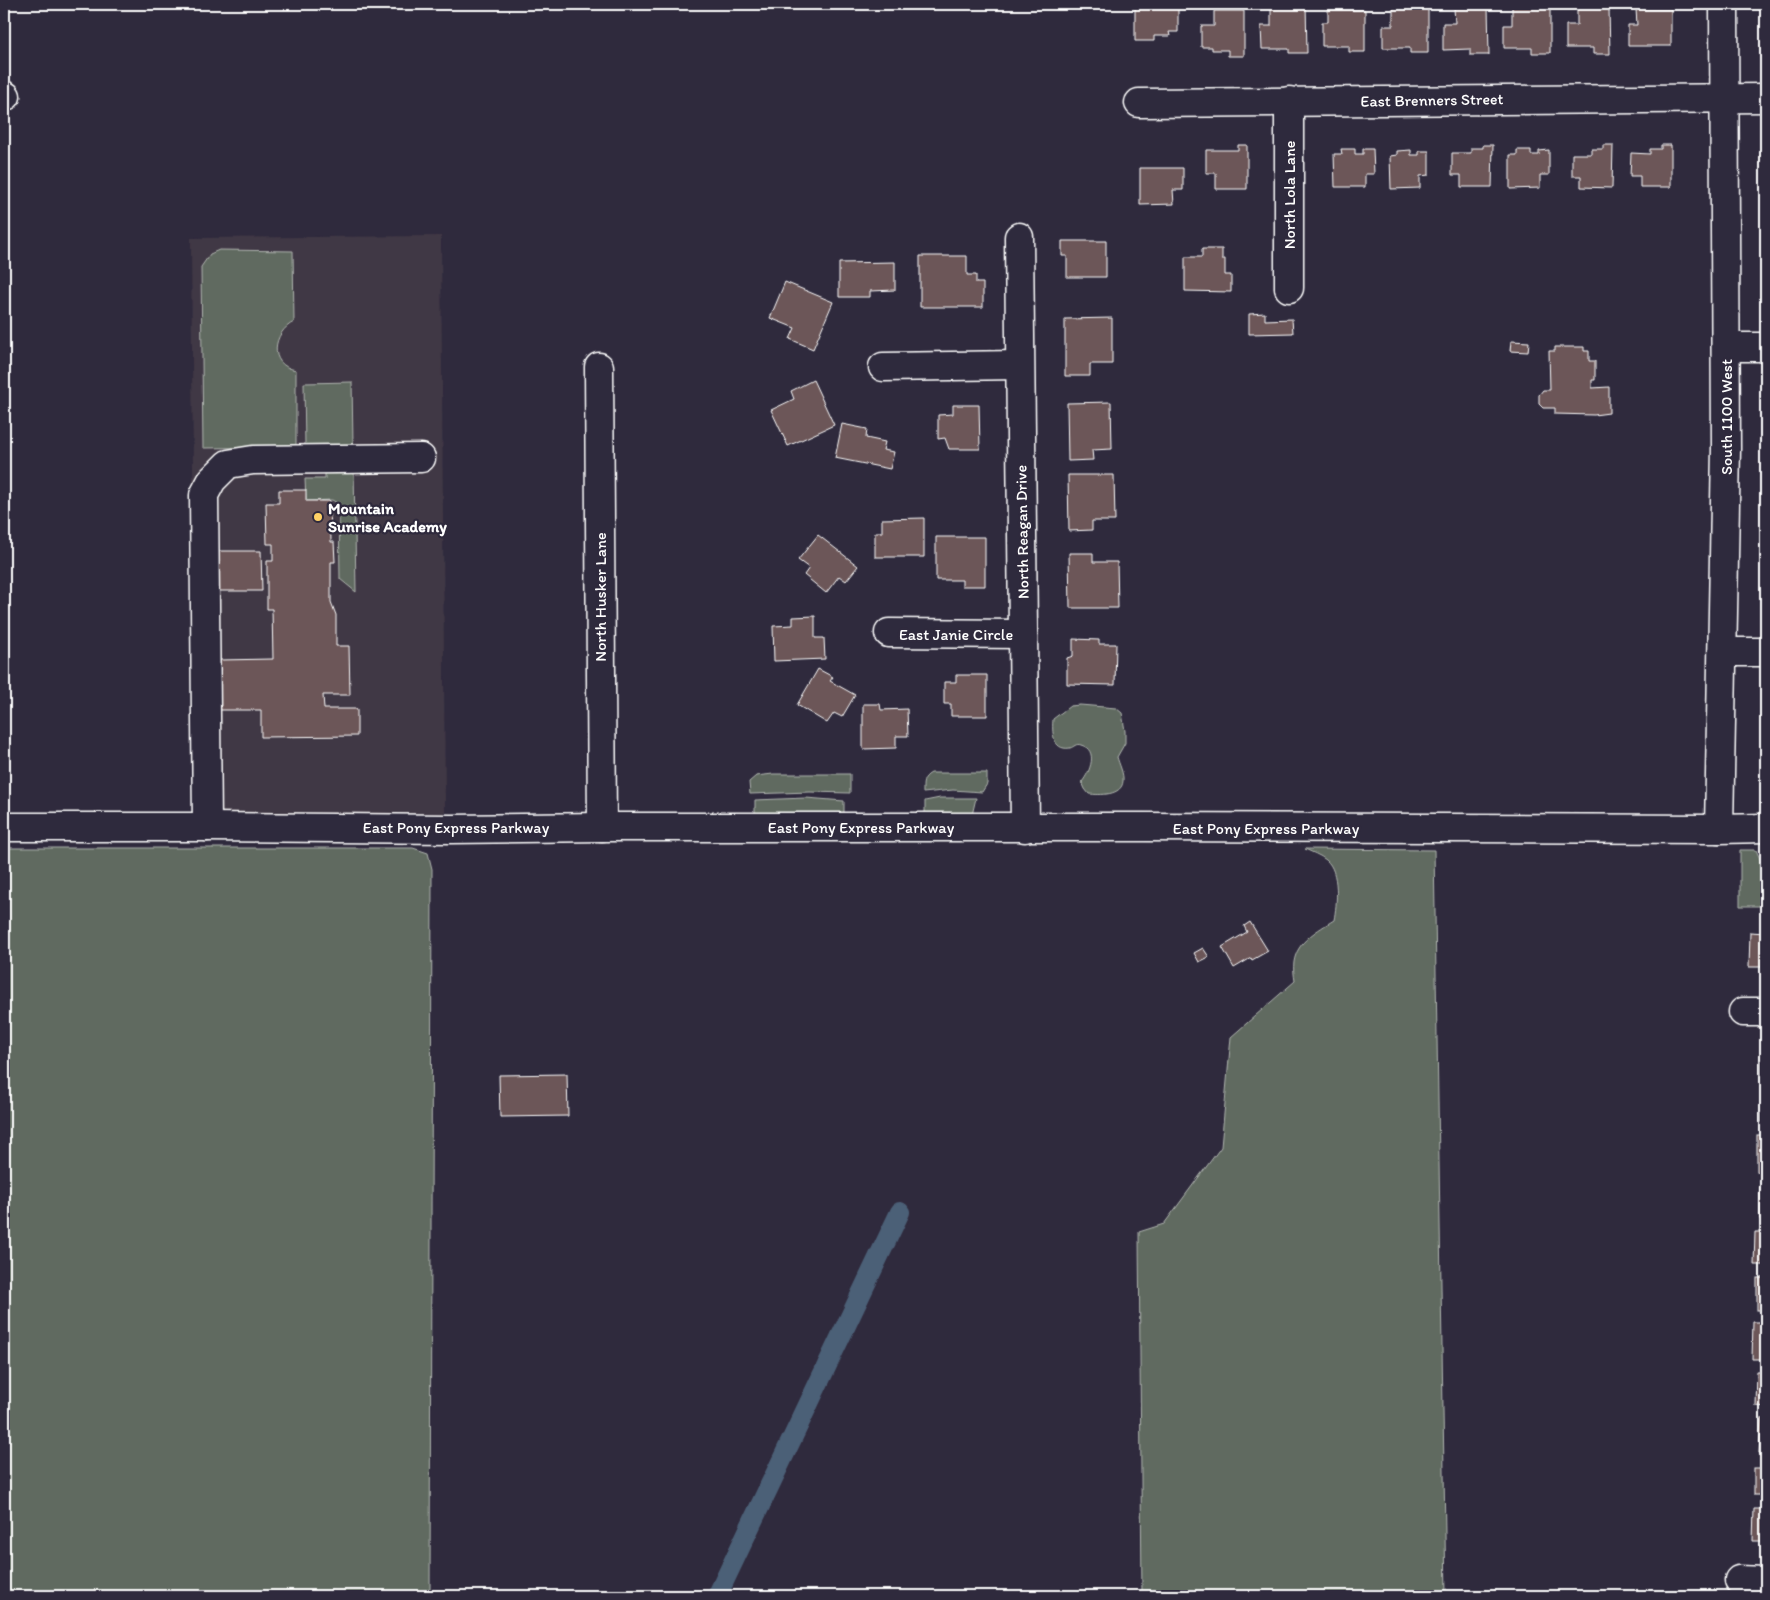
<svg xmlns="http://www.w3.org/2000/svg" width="1770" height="1600" viewBox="0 0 1770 1600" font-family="Itim,sans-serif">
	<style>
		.built { fill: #413845 }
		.green { fill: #606b60; stroke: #b0b5b0 }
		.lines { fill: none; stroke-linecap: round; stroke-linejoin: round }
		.canal { stroke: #4c6077; stroke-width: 20 }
		.building { fill: #6c5759; stroke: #fff }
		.minor-casing { stroke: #fff; stroke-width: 31 }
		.minor { stroke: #2f2a3d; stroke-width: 28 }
		.poi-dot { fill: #ffd166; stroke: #2f2a3d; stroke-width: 2 }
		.labels { text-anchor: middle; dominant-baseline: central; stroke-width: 4.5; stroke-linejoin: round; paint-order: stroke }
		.street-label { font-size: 16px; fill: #fff; stroke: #2f2a3d }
		.poi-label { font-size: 16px; font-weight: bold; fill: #fff; stroke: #2f2a3d; text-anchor: start }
	</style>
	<rect width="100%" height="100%" fill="#2f2a3d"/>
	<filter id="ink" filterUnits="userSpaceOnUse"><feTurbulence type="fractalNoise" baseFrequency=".02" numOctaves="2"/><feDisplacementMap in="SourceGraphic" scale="10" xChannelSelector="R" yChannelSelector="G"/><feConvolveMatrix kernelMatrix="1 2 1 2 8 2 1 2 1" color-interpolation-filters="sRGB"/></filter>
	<g filter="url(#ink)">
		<!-- built -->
		<path class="built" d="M441 236 445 815 196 817 191 238Z"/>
		<!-- green -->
		<g class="green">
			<path d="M219 250 293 251 294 322C273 332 267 365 296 370V447L203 448 201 267 210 254Z"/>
			<path d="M352 382 353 445 305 446 304 383Z"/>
			<path d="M325 467H354L356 592 340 579 339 504 332 500 306 501 305 479H325Z"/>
			<path d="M1080 705 1116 708 1122 713 1125 731V743L1117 757C1119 764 1124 774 1123 781 1122 796 1100 795 1089 794L1085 789 1082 782C1090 772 1099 750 1081 745 1076 743 1074 747 1070 748 1052 751 1052 731 1053 719L1070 706Z"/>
			<path d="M931 773H987V784L982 792 953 790 923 793C923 784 922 778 931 773Z"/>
			<path d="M773 774H850V793L810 792 750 794 749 782 756 776Z"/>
			<path d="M806 798 844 801V815L755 814V800Z"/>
			<path d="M940 798H976L972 815H925V801Z"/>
			<path d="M4 848H413L428 853 432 869 430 1596H4Z"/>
			<path d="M1305 849 1434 850 1446 1596H1142L1139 1232 1164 1224 1221 1147 1231 1037 1295 981C1294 975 1293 968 1294 962 1297 941 1318 930 1334 920 1337 904 1340 871 1326 860 1320 855 1311 852 1305 849Z"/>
			<path d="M1740 850H1756L1762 863 1766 864V906H1740Z"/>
		</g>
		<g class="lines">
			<!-- canal -->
			<path class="canal" d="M717 1596 900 1212"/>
		</g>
		<!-- building -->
		<g class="building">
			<path d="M1135 4H1169V7H1178V32H1169L1170 36H1154V41H1135Z"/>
			<path d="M1271 4H1306L1307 53H1289V49H1262L1261 26H1271Z"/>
			<path d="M1393 4H1428V53H1410V48H1383V26H1393Z"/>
			<path d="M1512 4H1550V53H1532V48H1504V25H1512Z"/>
			<path d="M1488 7 1489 55H1470V49L1443 50V23H1455L1454 8Z"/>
			<path d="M1577 9H1609L1610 54H1593V48H1566V25H1577Z"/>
			<path d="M1636 9H1671V46H1628V25H1637Z"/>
			<path d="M1328 10H1365V52H1349V46H1322V22H1328Z"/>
			<path d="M1214 11H1244V56H1228V50H1212V47H1201V26H1214Z"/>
			<path d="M1238 145H1247V189H1216V173H1206V150H1238Z"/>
			<path d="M1483 145H1493L1492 187H1461V175H1452V153H1471V148H1483Z"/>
			<path d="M1603 145H1613L1612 188 1581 187V176H1572V154H1591V149H1603Z"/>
			<path d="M1661 145H1671V187H1640V176H1630L1631 153 1650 154V149H1661Z"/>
			<path d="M1341 149H1355V154H1363V149H1373L1374 174H1365V187H1335L1334 154H1342Z"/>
			<path d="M1411 150V155H1419V151H1429V175L1420 176V188L1391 189 1390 156 1397 155V151Z"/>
			<path d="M1517 150H1531V155H1539V151L1549 150V175H1540V188L1510 189V155H1517Z"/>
			<path d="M1140 168H1183V190H1173L1174 204 1140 205Z"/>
			<path d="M1062 241H1106V277H1067V256H1062Z"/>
			<path d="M1202 249H1222V259H1225V275H1231V292L1185 291V257H1202Z"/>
			<path d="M920 256H967V275H976V283H983V307H920Z"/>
			<path d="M895 262V290L870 291V297H839V263Z"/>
			<path d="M785 282 833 302 813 349 790 339 795 328 770 318Z"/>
			<path d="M1265 313V320L1292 319 1293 333 1249 334V314Z"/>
			<path d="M1112 318V364H1090V376H1065V319Z"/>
			<path d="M1511 341 1529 342 1528 352 1510 351Z"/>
			<path d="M1555 347H1584V351H1589V361H1595V380H1592V388L1609 387V413L1594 415 1555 414V408H1543L1539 404V395L1543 390H1550L1549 351H1555Z"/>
			<path d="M813 380 834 425 788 446 771 410 794 399 791 391Z"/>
			<path d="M1111 402 1112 449 1092 450 1093 460 1068 461 1067 403Z"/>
			<path d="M953 405H979L980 449H949L945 438 938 439V415L953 414Z"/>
			<path d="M842 424 867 429 866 438 885 442 883 450 894 452 890 469 835 458Z"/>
			<path d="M1068 475H1114L1115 521H1092V530L1069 531Z"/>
			<path d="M279 490H306V501H330L331 542H334L335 562H331V602L336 615V646H349L350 695H323L324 709H357V736L261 737V710H220V660L273 659 272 609H267V561H273V544H267L266 503H279Z"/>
			<path d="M924 518V557H875V532H882V519Z"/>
			<path d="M818 535 858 566 846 581 839 576 826 593 804 575 809 568 798 560Z"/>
			<path d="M936 537H985V586H962V580H936Z"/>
			<path d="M217 551H261L262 591H218Z"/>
			<path d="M1069 553H1093V562H1117L1118 608H1070Z"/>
			<path d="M815 616V638H824L825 659 774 661 773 626 793 625V617Z"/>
			<path d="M1073 639 1099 640V644H1116L1115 685 1067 684V658L1073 656Z"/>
			<path d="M818 669 833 677 830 681 855 695 842 717 834 713 827 723 797 705Z"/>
			<path d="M956 675H987V716H951V704H944V682H956Z"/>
			<path d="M863 704H880L881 710 907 709 908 736H896V748L863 749Z"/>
			<path d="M1250 922 1268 951 1252 960 1251 958 1234 968 1222 947 1247 932 1244 926Z"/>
			<path d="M1750 932 1766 933V967H1749Z"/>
			<path d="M1203 948 1209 957 1199 962 1194 953Z"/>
			<rect x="1762" y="1049" width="4" height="34"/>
			<path d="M567 1074 568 1116 500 1117 499 1075Z"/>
			<rect x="1762" y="1095" width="4" height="27"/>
			<rect x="1757" y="1135" width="9" height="37"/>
			<rect x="1760" y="1187" width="6" height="32"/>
			<path d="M1755 1232H1766V1265H1754Z"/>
			<rect x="1757" y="1278" width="9" height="32"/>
			<path d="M1753 1322H1766V1359H1752Z"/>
			<path d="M1757 1372H1766V1407L1756 1406Z"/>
			<path d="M1761 1419H1766V1453H1759Z"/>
			<rect x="1754" y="1468" width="12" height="27"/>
			<path d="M1754 1509H1766V1541H1753Z"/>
		</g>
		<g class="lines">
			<defs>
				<g id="minor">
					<path d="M4 97 6 96"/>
					<path d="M1289 101V288"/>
					<path d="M1139 103 1766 98"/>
					<path d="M1019 237 1025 828"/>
					<path d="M1726 347H1766"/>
					<path d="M599 367 602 827"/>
					<path d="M883 367 1019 365"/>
					<path d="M889 633 1023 634"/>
					<path d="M1723 652H1766"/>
					<path d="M4 827H207L452 829 602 827H1143L1719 829 1766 828"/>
					<path d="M207 827 204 495 212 480 228 464 253 460 421 458"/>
					<path d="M1719 829 1726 448 1724 4"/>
					<path d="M1743 1012H1766"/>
					<path d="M1739 1580 1766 1581"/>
				</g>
			</defs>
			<!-- minor casing -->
			<use href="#minor" class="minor-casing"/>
			<!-- minor -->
			<use href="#minor" class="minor"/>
		</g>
	</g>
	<!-- markers -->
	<circle class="poi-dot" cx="318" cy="517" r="5"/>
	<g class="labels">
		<!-- street labels -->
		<g class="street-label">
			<text transform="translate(1432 100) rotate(-1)">East Brenners Street</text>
			<text transform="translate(1289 195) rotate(-90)">North Lola Lane</text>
			<text transform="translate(1726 417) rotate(-90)">South 1100 West</text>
			<text transform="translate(1022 532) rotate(-91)">North Reagan Drive</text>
			<text transform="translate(600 597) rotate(-90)">North Husker Lane</text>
			<text x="956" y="634">East Janie Circle</text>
			<text x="456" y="827">East Pony Express Parkway</text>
			<text x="861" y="827">East Pony Express Parkway</text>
			<text x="1266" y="828">East Pony Express Parkway</text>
		</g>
		<!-- poi labels -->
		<g class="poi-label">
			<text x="328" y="508">Mountain<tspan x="328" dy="18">Sunrise Academy</tspan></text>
		</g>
	</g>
	<!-- margin -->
	<rect width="1770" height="1600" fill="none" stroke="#2f2a3d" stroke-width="20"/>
	<rect x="10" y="10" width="1750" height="1580" fill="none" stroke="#fff" stroke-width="2" filter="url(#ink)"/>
</svg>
